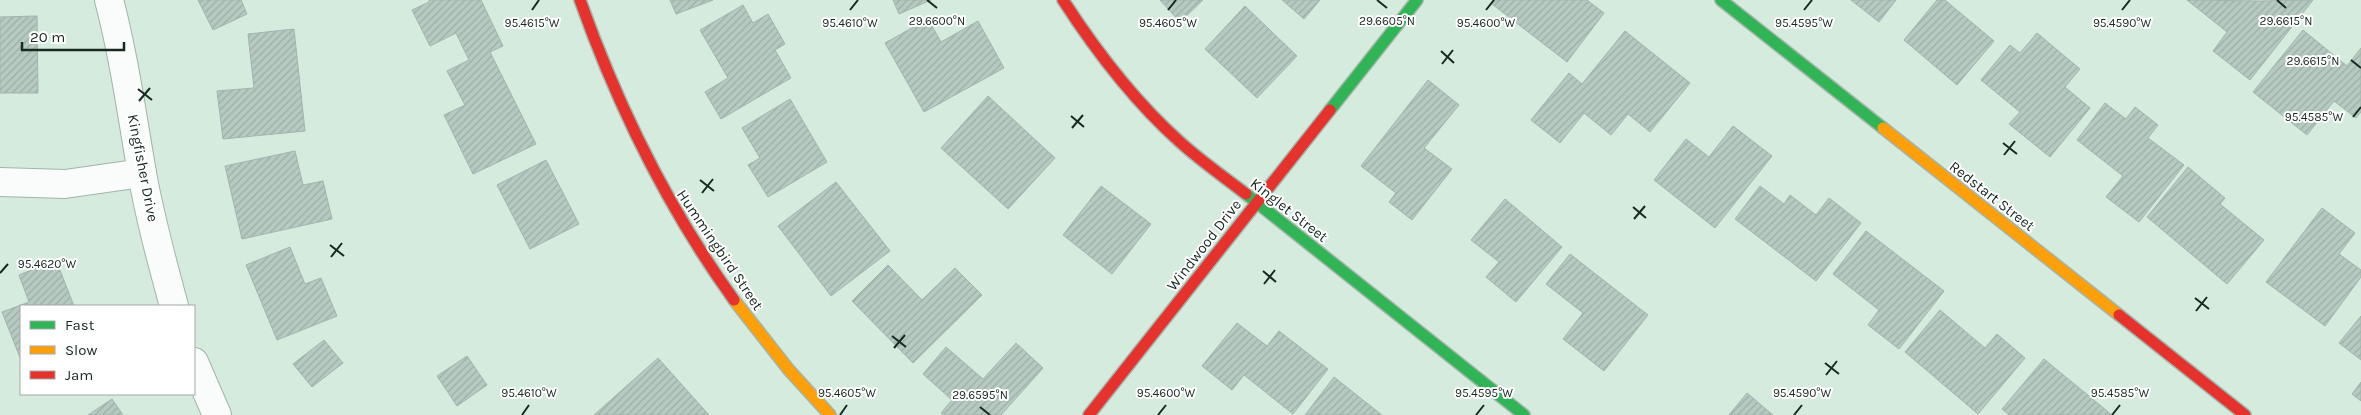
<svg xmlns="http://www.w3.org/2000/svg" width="2361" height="415" viewBox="0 0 2361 415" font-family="Karla,sans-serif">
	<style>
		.building { fill: url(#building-hatch); stroke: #a1b5ad }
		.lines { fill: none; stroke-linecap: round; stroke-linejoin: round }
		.street-casing { stroke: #a2b4aa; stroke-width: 30 }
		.fast-casing { stroke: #a2b4aa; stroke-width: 14 }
		.slow-casing { stroke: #a2b4aa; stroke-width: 14 }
		.jam-casing { stroke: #a2b4aa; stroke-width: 14 }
		.street { stroke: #f9fcfa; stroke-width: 28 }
		.fast { stroke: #30b455; stroke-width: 11 }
		.slow { stroke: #ff9f0a; stroke-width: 11 }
		.jam { stroke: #e5322d; stroke-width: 11 }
		.ticks { fill: none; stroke: #182920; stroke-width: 2 }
		.labels { text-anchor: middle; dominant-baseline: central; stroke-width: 4; stroke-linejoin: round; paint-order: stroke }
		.street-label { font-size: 15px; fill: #182920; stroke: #fff }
		.ticks-label { font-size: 12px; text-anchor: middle; fill: #182920; stroke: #fff; stroke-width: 4; stroke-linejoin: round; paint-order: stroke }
	</style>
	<defs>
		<pattern id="building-hatch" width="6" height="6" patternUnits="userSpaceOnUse" patternTransform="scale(1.25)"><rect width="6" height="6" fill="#b6cac2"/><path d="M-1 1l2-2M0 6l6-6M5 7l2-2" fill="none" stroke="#9caea6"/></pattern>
	</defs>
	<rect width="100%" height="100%" fill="#d4ebde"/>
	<!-- building -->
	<g class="building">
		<path d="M198 0H241L247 14 213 30Z"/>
		<path d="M429 0H481L503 46 490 52 536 144 473 174 444 115 465 105 447 71 469 60 456 33 430 46 412 10 429 2Z"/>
		<path d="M670 0H713L676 14Z"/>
		<path d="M893 0H931L899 14Z"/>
		<path d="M1160 0H1203L1180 22Z"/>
		<path d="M1282 0H1320L1304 19Z"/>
		<path d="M1495 0H1587L1604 13 1567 62 1492 4Z"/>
		<path d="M1851 0H1896L1879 22Z"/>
		<path d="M1937 0H1945L1994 41 1957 85 1904 40Z"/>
		<path d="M2187 0 2260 1 2313 0 2250 80 2213 51 2227 32Z"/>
		<path d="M743 5 753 23 768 14 785 44 775 50 791 78 721 119 705 92 728 78 700 30Z"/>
		<path d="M1245 6 1297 56 1257 98 1205 49Z"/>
		<path d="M37 16 38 93H0V17Z"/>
		<path d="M928 19 941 42 978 21 1004 68 924 112 885 43Z"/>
		<path d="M294 29 305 131 223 139 217 91 254 88 248 34Z"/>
		<path d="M2303 30 2347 66 2361 48V112L2356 118 2334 101 2307 135 2253 92Z"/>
		<path d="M1625 31 1690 83 1650 132 1628 114 1611 135 1584 113 1560 143 1531 120 1569 73 1582 84Z"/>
		<path d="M2037 33 2080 69 2065 87 2090 108 2050 157 2009 124 2020 112 1981 80 2010 45 2020 53Z"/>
		<path d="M1428 80 1459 105 1424 148 1452 169 1412 220 1389 202 1396 193 1361 166Z"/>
		<path d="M988 96 1055 158 1008 209 941 148Z"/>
		<path d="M790 99 827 162 768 197 748 165 760 158 742 128Z"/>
		<path d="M2105 103 2126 119 2135 107 2158 125 2148 138 2184 165 2139 222 2106 197 2123 176 2077 140Z"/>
		<path d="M1733 126 1772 156 1715 228 1654 180 1686 139 1709 157Z"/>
		<path d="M295 151 303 185 323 181 332 219 242 239 225 166Z"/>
		<path d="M546 160 579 224 530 249 497 185Z"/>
		<path d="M2188 167 2225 198 2220 204 2264 240 2227 284 2147 217Z"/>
		<path d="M836 182 890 251 831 296 778 226Z"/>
		<path d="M1101 186 1151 224 1112 274 1063 235Z"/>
		<path d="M1760 186 1784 204 1790 195 1816 215 1829 198 1861 223 1816 281 1735 219Z"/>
		<path d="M1505 199 1562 247 1516 302 1486 277 1499 262 1471 240Z"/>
		<path d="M2322 208 2355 233 2339 254 2361 270V277L2325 326 2266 282Z"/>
		<path d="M1866 231 1944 291 1899 349 1868 325 1879 310 1833 274Z"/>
		<path d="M290 247 305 284 321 278 337 316 277 340 246 265Z"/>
		<path d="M1570 254 1648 315 1604 371 1563 339 1583 313 1546 284Z"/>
		<path d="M56 260 74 306H21V360L2 312 29 302 19 275Z"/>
		<path d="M888 265 922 300 955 268 982 295 913 363 852 301Z"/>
		<path d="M1940 310 1985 348 1997 334 2025 358 1978 414 1905 352Z"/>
		<path d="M2361 316V360L2339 343Z"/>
		<path d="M1237 323 1267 346 1279 331 1328 369 1293 414 1244 375 1232 390 1202 366Z"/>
		<path d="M324 340 343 363 312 387 293 364Z"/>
		<path d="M1016 343 1043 368 1001 415H944L941 413 952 400 923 374 946 347 983 379Z"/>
		<path d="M467 356 487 385 457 406 437 376Z"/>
		<path d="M658 358 709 415H594Z"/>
		<path d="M2044 359 2112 415H2009L2002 409Z"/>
		<path d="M1334 377 1382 415H1305Z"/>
		<path d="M2361 382V401L2352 394Z"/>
		<path d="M1747 393 1773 415H1729Z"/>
		<path d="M112 399 123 415H88Z"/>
	</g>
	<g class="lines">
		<defs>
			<g id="street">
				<path d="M109 0C124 57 132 115 142 173 150 218 162 262 174 306"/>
				<path d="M0 182 65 184 142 173"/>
				<path d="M194 362 217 415"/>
			</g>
			<g id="fast">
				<path d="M1721 0 1883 128"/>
				<path d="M1330 110 1417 0"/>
				<path d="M1246 194 1524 415"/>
			</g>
			<g id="slow">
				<path d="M1883 128 2119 315"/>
				<path d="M734 300 789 370 830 415"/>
			</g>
			<g id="jam">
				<path d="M580 0C618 107 667 207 734 300"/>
				<path d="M1063 0C1096 51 1134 101 1180 142 1201 161 1224 177 1246 194"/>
				<path d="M2119 315 2245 415"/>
				<path d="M1089 415 1330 110"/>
			</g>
		</defs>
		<!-- street casing -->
		<use href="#street" class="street-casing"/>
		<!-- fast casing -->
		<use href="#fast" class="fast-casing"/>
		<!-- slow casing -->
		<use href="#slow" class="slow-casing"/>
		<!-- jam casing -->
		<use href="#jam" class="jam-casing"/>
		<!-- street -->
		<use href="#street" class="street"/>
		<!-- fast -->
		<use href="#fast" class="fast"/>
		<!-- slow -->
		<use href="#slow" class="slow"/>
		<!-- jam -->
		<use href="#jam" class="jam"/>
	</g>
	<!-- ticks -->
	<path class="ticks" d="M927 0 937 8M1377 0 1387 8M2277 0 2286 8M532 10 539 0M850 10 858 0M1168 10 1176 0M1486 10 1494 0M1804 10 1812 0M2122 10 2130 0M1441 51 1454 63M2351 60 2361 68M1442 64 1453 50M138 89 152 100M139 101 150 88M1071 116 1084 127M2353 117 2361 107M1072 128 1083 115M2003 143 2017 154M2004 155 2015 141M700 180 714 191M702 193 713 179M1633 207 1646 218M1634 219 1645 206M330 245 344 256M331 257 342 243M1263 271 1276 282M0 273 8 264M1264 284 1275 270M2195 298 2209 309M2196 311 2207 297M892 336 906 347M894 348 905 335M1825 363 1839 374M1826 375 1837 361M980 407 990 415M522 415 529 405M840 415 847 405M1158 415 1166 405M1476 415 1484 405M1794 415 1802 405M2112 415 2120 405"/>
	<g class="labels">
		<!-- street labels -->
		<g class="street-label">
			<text transform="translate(143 168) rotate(79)">Kingfisher Drive</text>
			<text transform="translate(1992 196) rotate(38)">Redstart Street</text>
			<text transform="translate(1289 210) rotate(38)">Kinglet Street</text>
			<text transform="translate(1204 245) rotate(-52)">Windwood Drive</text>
			<text transform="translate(720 250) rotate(56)">Hummingbird Street</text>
		</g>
	</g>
	<g class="ticks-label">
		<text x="937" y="25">29.6600°N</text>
		<text x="1387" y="25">29.6605°N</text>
		<text x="2286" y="25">29.6615°N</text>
		<text x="2122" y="27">95.4590°W</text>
		<text x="532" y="27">95.4615°W</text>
		<text x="850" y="27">95.4610°W</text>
		<text x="1168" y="27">95.4605°W</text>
		<text x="1486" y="27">95.4600°W</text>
		<text x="1804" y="27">95.4595°W</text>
		<text x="2313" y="65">29.6615°N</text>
		<text x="2314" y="121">95.4585°W</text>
		<text x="47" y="268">95.4620°W</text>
		<text x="529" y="397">95.4610°W</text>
		<text x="847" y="397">95.4605°W</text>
		<text x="1166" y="397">95.4600°W</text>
		<text x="1484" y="397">95.4595°W</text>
		<text x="1802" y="397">95.4590°W</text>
		<text x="2120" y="397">95.4585°W</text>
		<text x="980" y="399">29.6595°N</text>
	</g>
	<!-- legend -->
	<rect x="20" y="305" width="175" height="90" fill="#ffffff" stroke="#a3a9a6"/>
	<rect x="30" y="321" width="25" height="8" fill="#30b455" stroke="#a3a9a6"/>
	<text x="65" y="330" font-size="15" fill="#182920">Fast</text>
	<rect x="30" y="346" width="25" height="8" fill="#ff9f0a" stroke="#a3a9a6"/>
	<text x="65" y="355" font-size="15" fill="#182920">Slow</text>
	<rect x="30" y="371" width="25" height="8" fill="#e5322d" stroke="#a3a9a6"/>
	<text x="65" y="380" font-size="15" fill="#182920">Jam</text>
	<!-- scale -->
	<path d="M22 42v8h102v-8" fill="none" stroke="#182920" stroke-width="2.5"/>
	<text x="30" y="42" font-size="15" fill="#182920" stroke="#ffffff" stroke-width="4" paint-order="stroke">20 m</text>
</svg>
